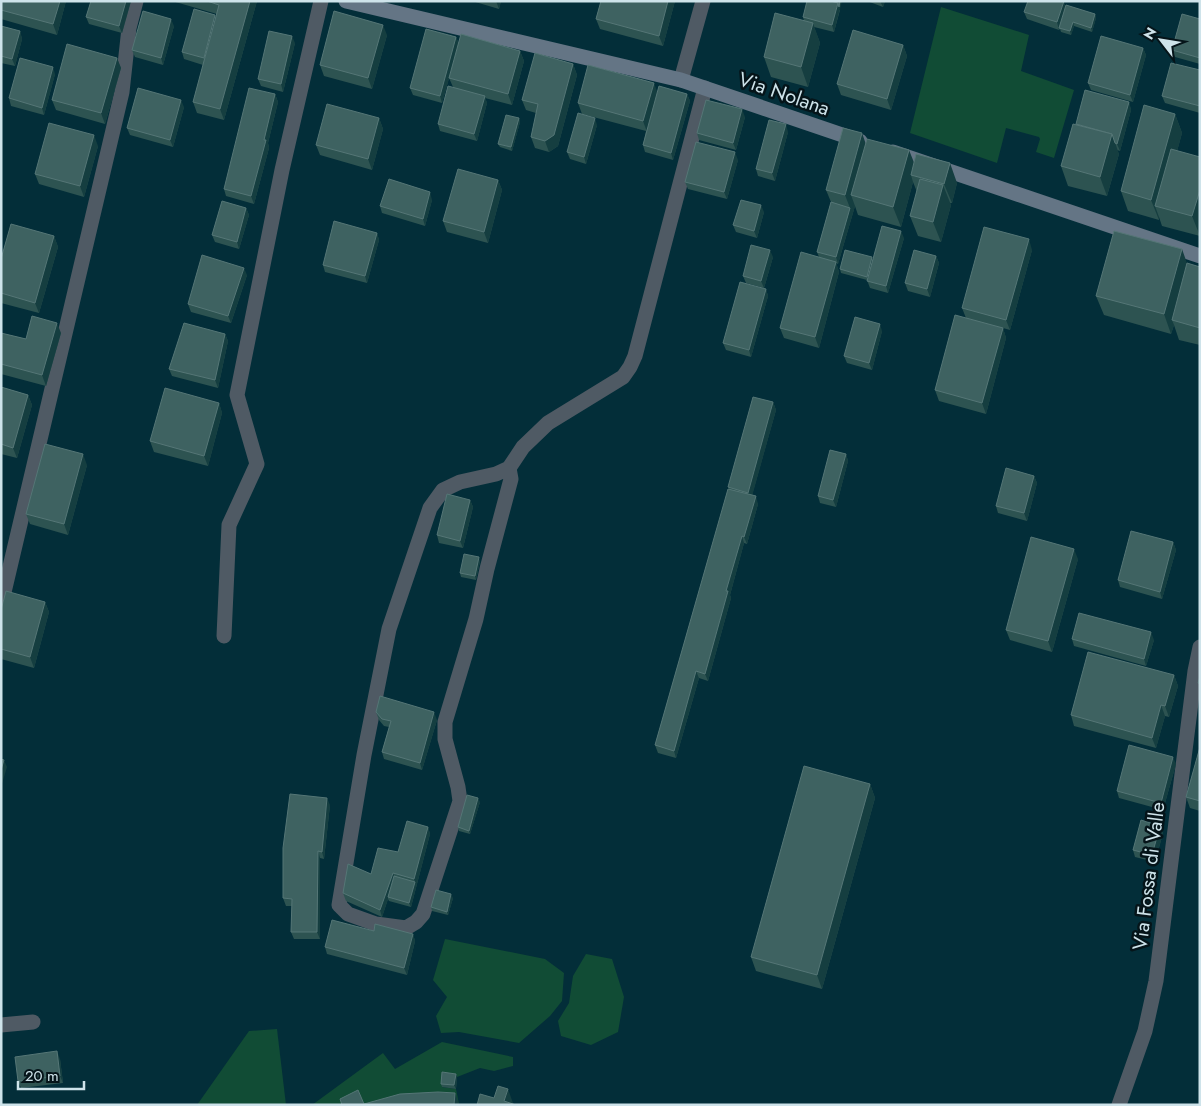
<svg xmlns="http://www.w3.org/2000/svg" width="1201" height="1106" viewBox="0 0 1201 1106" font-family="Jost,sans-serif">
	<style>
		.green { fill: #114c35 }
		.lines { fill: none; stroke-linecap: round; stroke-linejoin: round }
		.street { stroke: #4f5a64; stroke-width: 15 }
		.secondary { stroke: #647585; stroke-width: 15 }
		.wall { fill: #2d5351 }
		.shaded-wall { fill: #153e40 }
		.building { fill: #3e6261; stroke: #557676 }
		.labels { text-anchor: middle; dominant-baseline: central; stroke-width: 5; stroke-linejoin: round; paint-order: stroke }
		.street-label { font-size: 20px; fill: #cee3ea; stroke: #051419 }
	</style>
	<rect width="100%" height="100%" fill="#032e39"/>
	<!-- green -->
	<g class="green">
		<path d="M941 7 1029 35 1021 71 1074 90 1054 158 1036 152 1040 139 1039 137 1006 128 997 163 910 133Z"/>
		<path d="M445 939 545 959 564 973 562 1001 550 1016 519 1043 459 1032 441 1033 436 1016 447 997 433 980Z"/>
		<path d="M586 954 612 959 624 997 618 1032 591 1045 561 1036 558 1021 569 1003 573 976Z"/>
		<path d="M277 1029 286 1105H197L249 1031Z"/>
		<path d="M442 1042 513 1057V1066L494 1071 480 1068 457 1077 442 1087 456 1089 459 1104 312 1105 383 1053 395 1069Z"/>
	</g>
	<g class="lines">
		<!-- street -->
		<g class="street">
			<path d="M681 80 703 1"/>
			<path d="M509 468 511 479 487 569 476 619 445 722V739L458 787 460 801 423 914 416 922 406 928 376 924 348 914 339 905 364 755 389 629 430 508 443 490 460 482 496 474 509 468 523 447 548 423 623 377 630 367 635 356 705 88"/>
			<path d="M1 605 122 92 129 28 136 1"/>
			<path d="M224 636 229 525 257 464 237 395 282 170 321 1"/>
			<path d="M1 1025 33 1022"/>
			<path d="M1119 1105 1145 1031 1156 981 1195 671 1200 647"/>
		</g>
		<!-- secondary -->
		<g class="secondary">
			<path d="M346 1 681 80 860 141"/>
			<path d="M893 152 1200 256"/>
		</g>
	</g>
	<!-- wall -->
	<g class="wall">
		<path d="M1 1H66L57 35 1 19Z"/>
		<path d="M91 1H131L122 33 89 24 86 17Z"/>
		<path d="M172 1H257L224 120 197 113 193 102 203 65 184 59 182 52 215 15 216 17 217 14Z"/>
		<path d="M472 1H501L499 9Z"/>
		<path d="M601 1H675L663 46 600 29 596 19Z"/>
		<path d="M867 1H885L883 7Z"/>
		<path d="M1066 7 1095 14 1096 18 1092 32 1074 26 1071 35 1061 32 1060 29 1059 30 1027 19 1024 12Z"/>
		<path d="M840 10 834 32 814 27 820 43 808 87 771 77 764 57 804 21 803 17Z"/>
		<path d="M1200 19V64L1175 57 1172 50Z"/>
		<path d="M1 26 20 31 22 39 15 66 1 63Z"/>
		<path d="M174 26 163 65 135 57 132 50Z"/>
		<path d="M387 35 372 89 324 76 320 65Z"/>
		<path d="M456 37 459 44 520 51 524 61 512 105 485 98 487 103 477 141 440 131 438 124 453 87 449 78 442 103 413 95 410 88Z"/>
		<path d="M295 43 283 92 261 86 258 79Z"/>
		<path d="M903 45 907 56 891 110 841 95 837 84Z"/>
		<path d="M1143 48 1146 55 1133 102 1091 90 1088 83Z"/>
		<path d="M117 58 121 68 105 124 56 110 52 100Z"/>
		<path d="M573 64 577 75 558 146 549 152 535 148 531 137 536 113 526 110 522 100Z"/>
		<path d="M1200 70V113L1165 103 1162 96Z"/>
		<path d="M55 74 44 115 11 106 9 98Z"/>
		<path d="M657 93 687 94 690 101 673 160 645 152 643 145 646 131 582 114 578 103Z"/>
		<path d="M275 94 278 102 268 143 269 148 254 204 226 196 224 189Z"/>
		<path d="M1129 102 1131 110 1120 151 1117 150 1119 154 1107 196 1068 186 1061 166 1076 124Z"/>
		<path d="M184 107 173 147 130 135 127 128Z"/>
		<path d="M1175 114 1182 133 1177 151 1200 236 1162 226 1159 217V220L1128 211 1121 191Z"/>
		<path d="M745 117 736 150 699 140 697 133Z"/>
		<path d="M379 118 383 129 372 170 320 155 316 145Z"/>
		<path d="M519 118 520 122 512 151 500 147 498 144Z"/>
		<path d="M597 125 586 164 570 159 567 152Z"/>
		<path d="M788 132 775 181 758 176 756 169Z"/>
		<path d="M866 143 914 162 957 183 952 203H950L951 205 941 242 918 236 910 216 917 192 913 182 901 227 858 215 855 206 838 264 836 263 839 272 819 348 784 338 780 328 819 257 817 252 831 202 826 190Z"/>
		<path d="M98 146 84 197 39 184 35 174Z"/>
		<path d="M738 160 727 199 688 189 685 182Z"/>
		<path d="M498 180 502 190 488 243 447 232 443 221Z"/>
		<path d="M432 200 425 226 382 213 380 206Z"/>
		<path d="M246 208 249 215 239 249 215 242 212 235Z"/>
		<path d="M764 212 757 238 736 232 733 225Z"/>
		<path d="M377 233 379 240 367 283 325 272 323 265Z"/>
		<path d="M54 236 58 247 39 313 1 303V259Z"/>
		<path d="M904 238 888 293 870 288 867 280 841 273 840 269 873 260Z"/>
		<path d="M1032 250 1010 330 1003 328 1006 338 986 414 939 401 935 390 966 318 962 308Z"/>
		<path d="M936 256 939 263 930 297 908 291 905 283Z"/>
		<path d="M773 257 764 288 746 283 743 276Z"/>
		<path d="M1187 264 1200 267V345L1179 340 1174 325 1171 334 1104 315 1096 296Z"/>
		<path d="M247 275 231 323 191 312 188 304Z"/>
		<path d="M766 289 768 296 751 357 726 350 723 343Z"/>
		<path d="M882 331 872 370 847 363 844 356Z"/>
		<path d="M1 333 26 339 61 333 46 386 1 374Z"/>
		<path d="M225 334 228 341 218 388 172 376 169 369Z"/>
		<path d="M1 387 28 395 32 405 17 458 1 454Z"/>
		<path d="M773 402 776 410 752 495 758 504 747 544 744 543 730 595 731 598 708 681 699 678 676 758 658 753 655 745 729 489 728 487Z"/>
		<path d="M219 403 222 413 208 466 154 452 150 441Z"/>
		<path d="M846 454 848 461 836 507 820 503 818 496Z"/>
		<path d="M87 465 68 535 30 524 26 514Z"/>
		<path d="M1034 476 1037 483 1027 521 998 513 996 506Z"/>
		<path d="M470 500 473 507 463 548 439 543 437 535Z"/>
		<path d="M1173 542 1176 550 1162 599 1120 587 1118 580Z"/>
		<path d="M1078 559 1052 652 1010 640 1006 630Z"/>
		<path d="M480 561 476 580 461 577 460 573Z"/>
		<path d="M45 602 49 612 34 668 1 659V610Z"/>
		<path d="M1072 639 1154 640 1146 666 1074 646Z"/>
		<path d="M1174 675 1178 686 1169 717 1165 716 1156 748 1074 726 1071 715Z"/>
		<path d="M376 712 437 720 422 770 384 759 382 752 389 727 384 726 379 720Z"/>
		<path d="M1200 747V811L1190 808 1186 797Z"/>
		<path d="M1176 764 1163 810 1119 798 1117 791Z"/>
		<path d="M870 784 875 798 822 989 756 971 751 957Z"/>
		<path d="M480 802 470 834 459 831 458 827Z"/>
		<path d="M330 805 324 859 320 858V939H294L291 932 292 906H286L283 898Z"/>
		<path d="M1160 826 1163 833 1155 862 1135 857 1133 850Z"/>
		<path d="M428 827 430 834 411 907 389 901 388 899 382 917 346 901 343 893 371 874Z"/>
		<path d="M453 898 448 915 432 911 431 907Z"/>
		<path d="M413 934 415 941 407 975 327 954 325 947Z"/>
		<path d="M60 1059 63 1083 21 1088 18 1081Z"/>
		<path d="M456 1074 457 1077 456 1089 442 1087 441 1084Z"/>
	</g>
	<!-- shaded-wall -->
	<g class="shaded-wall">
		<path d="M60 1H66L57 35 53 24Z"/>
		<path d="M126 1H131L122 33 119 26Z"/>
		<path d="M250 1H257L224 120 220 109Z"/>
		<path d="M496 1H501L499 9Z"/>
		<path d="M668 1H675L663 46 659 36Z"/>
		<path d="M840 1H842L834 32 832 25 838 3Z"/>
		<path d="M882 1H885L883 7 881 3Z"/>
		<path d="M1064 1 1066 8 1059 30 1057 22Z"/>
		<path d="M1095 14 1096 18 1092 32 1091 28Z"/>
		<path d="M215 15 218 22 206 65 204 58Z"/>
		<path d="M171 19 174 26 163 65 161 58Z"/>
		<path d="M1073 22 1074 26 1071 35 1070 31Z"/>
		<path d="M813 23 820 43 808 87 801 67Z"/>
		<path d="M383 25 387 35 372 89 368 78Z"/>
		<path d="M20 31 22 39 15 66 12 59Z"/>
		<path d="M292 36 295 43 283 92 281 84Z"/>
		<path d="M456 37 459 44 442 103 440 96Z"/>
		<path d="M903 45 907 56 891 110 887 99Z"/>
		<path d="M1143 48 1146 55 1133 102 1130 95Z"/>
		<path d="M520 51 524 61 512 105 508 94Z"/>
		<path d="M117 58 121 68 105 124 101 113Z"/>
		<path d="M573 64 577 75 558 146 549 152 545 141Z"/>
		<path d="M53 67 55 74 44 115 42 108Z"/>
		<path d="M654 83 658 94 647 132 643 121Z"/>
		<path d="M275 94 278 102 268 143 269 148 254 204 251 196Z"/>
		<path d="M687 94 690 101 673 160 671 153Z"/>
		<path d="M485 96 487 103 477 141 474 134Z"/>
		<path d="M181 100 184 107 173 147 170 140Z"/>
		<path d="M1129 102 1131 110 1120 151 1117 144Z"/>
		<path d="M742 109 745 117 736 150 733 143Z"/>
		<path d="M1175 114 1182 133 1162 208 1155 206 1159 217V220L1151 200Z"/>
		<path d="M379 118 383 129 372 170 368 159Z"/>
		<path d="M519 118 520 122 512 151 511 147Z"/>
		<path d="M595 118 597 125 586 164 584 157Z"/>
		<path d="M786 124 788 132 775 181 772 173Z"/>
		<path d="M862 133 869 153 851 195 855 206 838 264 836 257 850 208 845 195Z"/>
		<path d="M1112 134 1119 154 1107 196 1100 177Z"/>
		<path d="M94 135 98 146 84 197 80 186Z"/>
		<path d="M909 150 917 170 911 175 913 182 901 227 893 207Z"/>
		<path d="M735 152 738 160 727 199 724 192Z"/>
		<path d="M950 163 957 183 952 203 944 184Z"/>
		<path d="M498 180 502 190 488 243 484 232Z"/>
		<path d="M943 185 951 205 941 242 933 222Z"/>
		<path d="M1200 190V236L1192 216Z"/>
		<path d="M430 192 432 200 425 226 423 219Z"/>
		<path d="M761 205 764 212 757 238 754 231Z"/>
		<path d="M246 208 249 215 239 249 237 242Z"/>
		<path d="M901 231 904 238 888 293 886 286Z"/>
		<path d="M377 233 379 240 367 283 365 276Z"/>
		<path d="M54 236 58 247 39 313 35 303Z"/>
		<path d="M1029 239 1032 250 1010 330 1006 320Z"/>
		<path d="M1182 249 1189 269 1172 320 1174 325 1171 334 1164 314Z"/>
		<path d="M770 250 773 257 764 288 761 281Z"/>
		<path d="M936 256 939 263 930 297 927 289Z"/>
		<path d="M872 257 873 261 868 280 867 277Z"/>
		<path d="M836 262 839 272 819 348 815 337Z"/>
		<path d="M244 268 247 275 231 323 228 316Z"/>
		<path d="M766 289 768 296 751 357 749 350Z"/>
		<path d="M57 323 61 333 46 386 42 375Z"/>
		<path d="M880 324 882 331 872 370 869 363Z"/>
		<path d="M1003 328 1006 338 986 414 982 403Z"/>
		<path d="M225 334 228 341 218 388 215 380Z"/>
		<path d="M28 395 32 405 17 458 13 448Z"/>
		<path d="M773 402 776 410 751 500 748 493Z"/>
		<path d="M219 403 222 413 208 466 204 456Z"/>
		<path d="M83 454 87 465 68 535 64 524Z"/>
		<path d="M846 454 848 461 836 507 833 500Z"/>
		<path d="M1034 476 1037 483 1027 521 1024 513Z"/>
		<path d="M756 496 758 504 747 544 744 537Z"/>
		<path d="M470 500 473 507 463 548 460 541Z"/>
		<path d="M742 536 744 543 730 595 731 598 708 681 705 674 726 591Z"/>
		<path d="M1173 542 1176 550 1162 599 1160 592Z"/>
		<path d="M1074 549 1078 559 1052 652 1048 641Z"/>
		<path d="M479 557 480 561 476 580 475 576Z"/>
		<path d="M45 602 49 612 34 668 30 657Z"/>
		<path d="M1151 632 1154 640 1146 666 1144 659Z"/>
		<path d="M696 671 699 678 676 758 674 751Z"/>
		<path d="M1174 675 1178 686 1169 717 1165 706Z"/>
		<path d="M1161 705 1165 716 1156 748 1152 738Z"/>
		<path d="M434 712 437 720 422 770 420 763Z"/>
		<path d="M1173 757 1176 764 1163 810 1161 803Z"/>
		<path d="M4 760 7 767 1 787V770Z"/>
		<path d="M870 784 875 798 822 989 817 975Z"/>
		<path d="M327 798 330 805 324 859 322 852Z"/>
		<path d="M478 798 480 802 470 834 469 831Z"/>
		<path d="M1160 826 1163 833 1155 862 1152 855Z"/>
		<path d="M428 827 430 834 411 907 409 903 415 882 414 879Z"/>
		<path d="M318 851 320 858V939L317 932Z"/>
		<path d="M393 873 395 880 388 897V899L382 917 380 910Z"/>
		<path d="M451 894 453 898 448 915 447 912Z"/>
		<path d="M413 934 415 941 407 975 404 968Z"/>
		<path d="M57 1051 60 1059 63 1083 60 1076Z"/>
		<path d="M456 1074 457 1077 456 1089 454 1085Z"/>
		<path d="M508 1089 513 1103 512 1105 504 1101Z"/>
		<path d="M455 1093 459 1104V1105H454Z"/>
	</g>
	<!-- building -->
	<g class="building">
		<path d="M1 1H60L53 24 1 10Z"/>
		<path d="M91 1H126L119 26 86 17Z"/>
		<path d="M207 1H250L220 109 193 102 219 5Z"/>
		<path d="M601 1H668L659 36 596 19Z"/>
		<path d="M807 1H831L838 3 832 25 803 17Z"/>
		<path d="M831 1H840L839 7 838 3Z"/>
		<path d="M1028 1H1064L1057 22 1024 12Z"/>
		<path d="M1066 5 1095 14 1091 28 1073 22 1070 31 1059 28Z"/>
		<path d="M194 9 215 15 204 58 182 52Z"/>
		<path d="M143 11 171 19 161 58 132 50Z"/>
		<path d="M334 11 383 25 368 78 320 65Z"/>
		<path d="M775 13 813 23 801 67 764 57Z"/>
		<path d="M1182 14 1200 19V58L1172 50Z"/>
		<path d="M1 26 20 31 12 59 1 56Z"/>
		<path d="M426 29 456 37 440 96 410 88Z"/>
		<path d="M853 30 903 45 887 99 837 84Z"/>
		<path d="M269 31 292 36 281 84 258 79Z"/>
		<path d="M461 34 520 51 508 94 449 78Z"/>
		<path d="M1101 36 1143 48 1130 95 1088 83Z"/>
		<path d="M67 44 117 58 101 113 52 100Z"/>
		<path d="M535 53 573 64 554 135 545 141 531 137 538 104 522 100Z"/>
		<path d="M20 58 53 67 42 108 9 98Z"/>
		<path d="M1171 63 1200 70V106L1162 96Z"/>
		<path d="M588 65 654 83 643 121 578 103Z"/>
		<path d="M448 86 485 96 474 134 438 124Z"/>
		<path d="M659 86 687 94 671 153 643 145Z"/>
		<path d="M138 88 181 100 170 140 127 128Z"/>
		<path d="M249 88 275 94 264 140H266L251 196 224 189Z"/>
		<path d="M1085 90 1129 102 1117 144 1115 143 1112 134 1076 124Z"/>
		<path d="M706 100 742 109 733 143 697 133Z"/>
		<path d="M327 104 379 118 368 159 316 145Z"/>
		<path d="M1144 105 1175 114 1151 200 1121 191Z"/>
		<path d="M578 113 595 118 584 157 567 152Z"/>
		<path d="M506 115 519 118 511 147 498 144Z"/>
		<path d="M769 120 786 124 772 173 756 169Z"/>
		<path d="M49 123 94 135 80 186 35 174Z"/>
		<path d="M1073 124 1112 134 1100 177 1061 166Z"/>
		<path d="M843 128 862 133 845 195 826 190Z"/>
		<path d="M867 139 909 150 893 207 851 195Z"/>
		<path d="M696 142 735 152 724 192 685 182Z"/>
		<path d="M1171 149 1200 157V190L1192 216 1155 206Z"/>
		<path d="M916 154 950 163 944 184 911 175Z"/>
		<path d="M458 169 498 180 484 232 443 221Z"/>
		<path d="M389 179 430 192 423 219 380 206Z"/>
		<path d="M920 179 943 185 933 222 910 216Z"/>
		<path d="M741 200 761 205 754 231 733 225Z"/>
		<path d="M222 201 246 208 237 242 212 235Z"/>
		<path d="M831 202 850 208 836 257 817 252Z"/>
		<path d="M334 221 377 233 365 276 323 265Z"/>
		<path d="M11 224 54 236 35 303 1 293V259Z"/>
		<path d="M882 226 901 231 886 286 867 281Z"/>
		<path d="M984 227 1029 239 1006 320 962 308Z"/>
		<path d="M1114 231 1182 249 1164 314 1096 296Z"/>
		<path d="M751 245 770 250 761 281 743 276Z"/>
		<path d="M845 250 872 257 867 277 840 269Z"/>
		<path d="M914 250 936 256 927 289 905 283Z"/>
		<path d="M801 252 836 262 815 337 780 328Z"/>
		<path d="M202 255 244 268 228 316 188 304Z"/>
		<path d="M1187 263 1200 267V328L1172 320Z"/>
		<path d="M740 282 766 289 749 350 723 343Z"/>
		<path d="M955 315 1003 328 982 403 935 390Z"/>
		<path d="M32 316 57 323 42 375 1 364V333L26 339Z"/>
		<path d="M855 317 880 324 869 363 844 356Z"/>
		<path d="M184 323 225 334 215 380 169 369Z"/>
		<path d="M1 387 28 395 13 448 1 444Z"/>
		<path d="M165 388 219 403 204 456 150 441Z"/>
		<path d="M753 397 773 402 748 493 728 487Z"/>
		<path d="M45 444 83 454 64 524 26 514Z"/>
		<path d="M830 450 846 454 833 500 818 496Z"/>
		<path d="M1006 468 1034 476 1024 513 996 506Z"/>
		<path d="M728 489 756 496 744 537 742 536 726 591H728L705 674 696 671 674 751 655 745Z"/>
		<path d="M447 494 470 500 460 541 437 535Z"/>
		<path d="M1131 531 1173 542 1160 592 1118 580Z"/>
		<path d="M1031 537 1074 549 1048 641 1006 630Z"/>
		<path d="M464 554 479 557 475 576 460 573Z"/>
		<path d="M6 591 45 602 30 657 1 649V610Z"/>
		<path d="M1079 613 1151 632 1144 659 1072 639Z"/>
		<path d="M1088 652 1174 675 1165 706 1161 705 1152 738 1071 715Z"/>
		<path d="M1200 676V684L1198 683Z"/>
		<path d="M380 696 434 712 420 763 382 752 391 721 382 719 376 712Z"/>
		<path d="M1129 745 1173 757 1161 803 1117 791Z"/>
		<path d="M1200 747V801L1186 797Z"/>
		<path d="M1 759 4 760 1 770Z"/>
		<path d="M804 766 870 784 817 975 751 957Z"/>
		<path d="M290 794 327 798 322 852 318 851 317 932H291L292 899 283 898V848Z"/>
		<path d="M467 795 478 798 469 831 458 827Z"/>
		<path d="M1141 820 1160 826 1152 855 1133 850Z"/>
		<path d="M407 821 428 827 414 879 393 873 380 910 343 893 348 864 371 874 378 848 398 852Z"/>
		<path d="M394 876 415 882 409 903 388 897Z"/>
		<path d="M436 890 451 894 447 912 431 907Z"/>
		<path d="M332 920 374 931 375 924 413 934 404 968 325 947Z"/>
		<path d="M57 1051 60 1076 18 1081 15 1057Z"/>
		<path d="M442 1072 456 1074 454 1085 441 1084Z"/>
		<path d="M498 1086 508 1089 504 1101 516 1105H477L480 1094 494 1098Z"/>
		<path d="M358 1090 364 1104 400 1094 438 1092 455 1093 454 1105H342L340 1099Z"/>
	</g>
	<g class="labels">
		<!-- street labels -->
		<g class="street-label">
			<text transform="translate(784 94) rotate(19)">Via Nolana</text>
			<text transform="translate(1149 876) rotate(-83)">Via Fossa di Valle</text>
		</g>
	</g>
	<!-- border -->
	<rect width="1201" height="1106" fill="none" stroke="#cee3ea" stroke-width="5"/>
	<!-- north arrow -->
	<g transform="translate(1161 40) rotate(301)" stroke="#051419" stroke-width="4" paint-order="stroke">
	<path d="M0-4L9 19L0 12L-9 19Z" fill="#cee3ea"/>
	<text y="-8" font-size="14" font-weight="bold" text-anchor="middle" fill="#cee3ea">N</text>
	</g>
	<!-- scale -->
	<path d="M18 1081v8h66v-8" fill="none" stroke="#cee3ea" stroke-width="2.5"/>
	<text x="25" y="1081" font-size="15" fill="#cee3ea" stroke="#051419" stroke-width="4" paint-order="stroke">20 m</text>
</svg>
